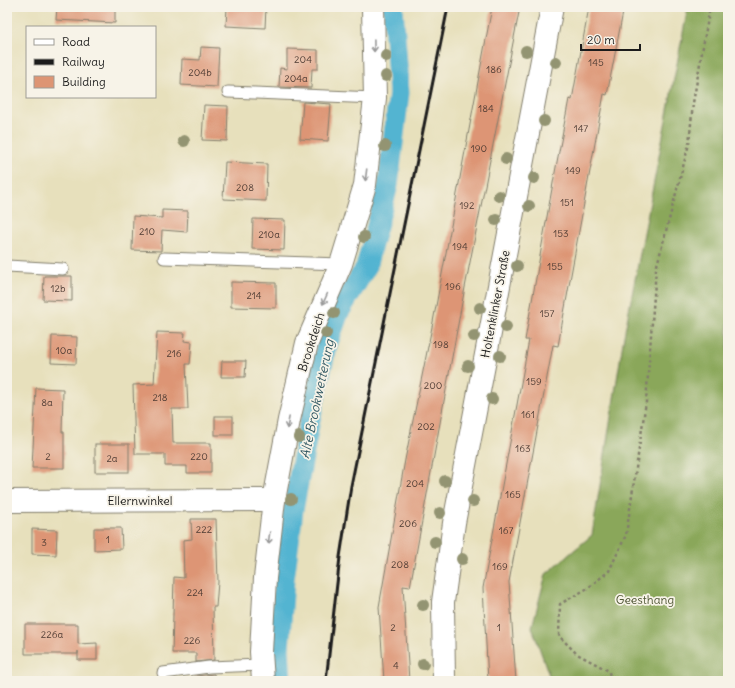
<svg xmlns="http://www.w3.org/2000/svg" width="735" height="688" viewBox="0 0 735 688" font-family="Delius,sans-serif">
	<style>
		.forest { fill: #8aa75a; stroke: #53623b }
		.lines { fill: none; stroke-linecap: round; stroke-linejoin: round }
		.canal { stroke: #52b4d1; stroke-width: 21 }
		.building { fill: #dd9574 }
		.lane-casing { stroke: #827e6c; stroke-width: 13 }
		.street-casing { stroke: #827e6c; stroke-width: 24 }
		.secondary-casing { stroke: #827e6c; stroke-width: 24 }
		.path { stroke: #827e6c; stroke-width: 2.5; stroke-dasharray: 3 3; stroke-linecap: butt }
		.lane { stroke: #fff; stroke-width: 11 }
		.street { stroke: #fff; stroke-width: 22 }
		.secondary { stroke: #fff; stroke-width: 22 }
		.rail { stroke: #1c1c1c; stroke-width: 3 }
		.tree { fill: #939472 }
		.oneway { stroke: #999 }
		.labels { text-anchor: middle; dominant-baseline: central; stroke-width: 3.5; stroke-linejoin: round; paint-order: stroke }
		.number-label { font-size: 10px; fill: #4c3a32 }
		.street-label { font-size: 12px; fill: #1c1c1c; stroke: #f7f3e8 }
		.park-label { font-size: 12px; fill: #4f5635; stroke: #f7f3e8 }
		.water-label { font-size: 13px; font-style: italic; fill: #325964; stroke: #f7f3e8 }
	</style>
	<rect width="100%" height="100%" fill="#f7f3e8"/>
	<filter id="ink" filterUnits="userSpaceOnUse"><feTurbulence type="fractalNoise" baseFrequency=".025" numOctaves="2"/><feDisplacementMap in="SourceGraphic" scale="8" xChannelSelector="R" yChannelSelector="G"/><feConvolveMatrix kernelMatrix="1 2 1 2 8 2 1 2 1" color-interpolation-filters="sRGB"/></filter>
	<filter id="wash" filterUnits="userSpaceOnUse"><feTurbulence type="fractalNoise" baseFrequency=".012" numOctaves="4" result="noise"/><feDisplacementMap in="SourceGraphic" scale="16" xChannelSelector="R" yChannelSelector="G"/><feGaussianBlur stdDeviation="0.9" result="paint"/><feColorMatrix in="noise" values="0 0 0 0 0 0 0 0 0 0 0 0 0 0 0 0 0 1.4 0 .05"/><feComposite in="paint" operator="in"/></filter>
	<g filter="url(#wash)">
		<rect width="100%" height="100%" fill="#e7e0bc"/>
		<!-- forest -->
		<path class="forest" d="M688 7H728V681H551L532 627 546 574 592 535 624 336Z"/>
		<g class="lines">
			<!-- canal -->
			<path class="canal" d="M281 681 279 649 284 580 293 510 309 425 326 348 339 312 366 267 388 185 399 93 393 7"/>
		</g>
		<g id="blocks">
			<!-- building -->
			<g class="building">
				<path d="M57 7H115V23L56 20Z"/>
				<path d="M227 7H266L265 28 226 26Z"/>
				<path d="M492 7H520L461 308 410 587 403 586 409 681H384L379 607 405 460 433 322Z"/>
				<path d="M589 7H624L607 95 604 94 558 346 553 345 509 582 516 681H488L483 588 529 340H525L553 183 569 99 572 100Z"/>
				<path d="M201 47 219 48 217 87 181 85 182 59 200 60Z"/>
				<path d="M287 49 318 50V69H312L311 88 279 87 280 68 287 69Z"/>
				<path d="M303 102 331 104 328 141 300 139Z"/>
				<path d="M204 105 228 106 227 141 202 140Z"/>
				<path d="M225 162 267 164 266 201 223 199Z"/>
				<path d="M162 210 188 211 187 232 162 230 161 251 132 250 133 216 162 218Z"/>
				<path d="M253 219 285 220 284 250 252 249Z"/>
				<path d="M44 276H72V301L43 300Z"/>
				<path d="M231 282 276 283V308L231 307Z"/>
				<path d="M157 332 185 333 184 341 192 342 190 364H186L188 409H172L173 443H211V473H187V466H165V454H135L133 385 154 384Z"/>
				<path d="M52 336 77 337 76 364 51 363Z"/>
				<path d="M222 361H246L245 377H221Z"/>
				<path d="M36 388 63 389 62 432H64V468H32Z"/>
				<rect x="215" y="416" width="18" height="19"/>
				<rect x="95" y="444" width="34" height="28"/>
				<path d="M191 519H216L218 582 216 607H213L214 660 196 662V653H172L174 577 184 578 183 540 192 539Z"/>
				<path d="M94 528H121L122 549 94 550Z"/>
				<path d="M32 529 57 530 56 555 32 554Z"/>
				<path d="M25 624H78V644L97 643V660H78V651V654H25Z"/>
				<path d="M214 674 215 681H196V676Z"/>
			</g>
		</g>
	</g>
	<g filter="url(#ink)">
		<use href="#blocks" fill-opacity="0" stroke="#827e6c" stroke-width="1"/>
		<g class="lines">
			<defs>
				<g id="lane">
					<path d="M228 92 375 98"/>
					<path d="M164 258 341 264"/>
					<path d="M7 266 63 269"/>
					<path d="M163 673 209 667 262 665"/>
				</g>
				<g id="street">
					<path d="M7 501 274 500"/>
					<path d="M263 681 261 652 265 578 274 500 289 420 307 343 341 264 365 185 375 98 373 7"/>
				</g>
				<path id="secondary" d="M444 681 443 602 454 523 552 7"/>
			</defs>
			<!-- lane casing -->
			<use href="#lane" class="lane-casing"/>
			<!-- street casing -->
			<use href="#street" class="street-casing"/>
			<!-- secondary casing -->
			<use href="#secondary" class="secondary-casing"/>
			<!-- path -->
			<g class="path">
				<path d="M728 335 727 344 728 356"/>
				<path d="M610 681 609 671 577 654 559 636 560 604 588 588 609 571 626 535 646 402 656 269 689 144 693 103 710 7"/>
			</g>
			<!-- lane -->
			<use href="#lane" class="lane"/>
			<!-- street -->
			<use href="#street" class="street"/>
			<!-- secondary -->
			<use href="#secondary" class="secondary"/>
			<!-- rail -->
			<path class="rail" d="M326 681 340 557 351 486 448 7"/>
		</g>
		<!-- trees -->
		<g class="tree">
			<circle cx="526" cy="51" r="6"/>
			<circle cx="386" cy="56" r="6"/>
			<circle cx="556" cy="62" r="6"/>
			<circle cx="386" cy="76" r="6"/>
			<circle cx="544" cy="121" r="6"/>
			<circle cx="184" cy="141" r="6"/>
			<circle cx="385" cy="146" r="6"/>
			<circle cx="506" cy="159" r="6"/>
			<circle cx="534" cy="178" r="6"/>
			<circle cx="499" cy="196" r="6"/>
			<circle cx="529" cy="206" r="6"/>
			<circle cx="496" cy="220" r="6"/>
			<circle cx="364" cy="237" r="6"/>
			<circle cx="517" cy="266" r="6"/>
			<circle cx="480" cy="308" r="6"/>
			<circle cx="334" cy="313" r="6"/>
			<circle cx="506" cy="327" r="6"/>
			<circle cx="326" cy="333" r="6"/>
			<circle cx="474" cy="336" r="6"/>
			<circle cx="500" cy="356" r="6"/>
			<circle cx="468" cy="366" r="6"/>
			<circle cx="492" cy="399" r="6"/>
			<circle cx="299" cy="437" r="6"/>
			<circle cx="445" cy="481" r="6"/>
			<circle cx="291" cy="499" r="6"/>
			<circle cx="473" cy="501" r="6"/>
			<circle cx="440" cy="513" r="6"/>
			<circle cx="435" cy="542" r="6"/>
			<circle cx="462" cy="559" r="6"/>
			<circle cx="423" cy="605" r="6"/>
			<circle cx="423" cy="664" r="6"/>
		</g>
		<!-- one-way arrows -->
		<defs><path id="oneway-shaft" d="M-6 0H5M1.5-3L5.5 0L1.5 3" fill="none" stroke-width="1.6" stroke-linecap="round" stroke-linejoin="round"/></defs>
		<g class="oneway">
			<use href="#oneway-shaft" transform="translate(374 46) rotate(89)"/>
			<use href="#oneway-shaft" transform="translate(366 175) rotate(97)"/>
			<use href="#oneway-shaft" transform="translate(325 299) rotate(114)"/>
			<use href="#oneway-shaft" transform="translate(288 423) rotate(101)"/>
			<use href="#oneway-shaft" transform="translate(269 538) rotate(97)"/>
		</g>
	</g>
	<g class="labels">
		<!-- number labels -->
		<g class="number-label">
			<text x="303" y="59">204</text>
			<text x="596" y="62">145</text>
			<text x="494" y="69">186</text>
			<text x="200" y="72">204b</text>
			<text x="296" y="78">204a</text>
			<text x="486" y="108">184</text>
			<text x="581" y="128">147</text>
			<text x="479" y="148">190</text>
			<text x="573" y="170">149</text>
			<text x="245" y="187">208</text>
			<text x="567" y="202">151</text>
			<text x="467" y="205">192</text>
			<text x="147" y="231">210</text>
			<text x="561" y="233">153</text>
			<text x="269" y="234">210a</text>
			<text x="460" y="246">194</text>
			<text x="555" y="266">155</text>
			<text x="453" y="286">196</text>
			<text x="58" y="288">12b</text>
			<text x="254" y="295">214</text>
			<text x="547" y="313">157</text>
			<text x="441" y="344">198</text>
			<text x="64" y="350">10a</text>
			<text x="174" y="353">216</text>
			<text x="534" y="381">159</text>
			<text x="433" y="385">200</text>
			<text x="160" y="397">218</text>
			<text x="47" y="402">8a</text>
			<text x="528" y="414">161</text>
			<text x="426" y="426">202</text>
			<text x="523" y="448">163</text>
			<text x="48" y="456">2</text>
			<text x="199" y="456">220</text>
			<text x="112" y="458">2a</text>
			<text x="415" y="483">204</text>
			<text x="513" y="494">165</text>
			<text x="408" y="523">206</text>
			<text x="204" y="529">222</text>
			<text x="506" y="530">167</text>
			<text x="108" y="539">1</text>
			<text x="44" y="542">3</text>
			<text x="400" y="564">208</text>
			<text x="500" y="566">169</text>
			<text x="195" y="592">224</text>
			<text x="393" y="627">2</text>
			<text x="499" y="627">1</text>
			<text x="52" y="634">226a</text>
			<text x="192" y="640">226</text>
			<text x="396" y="665">4</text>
		</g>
		<!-- street labels -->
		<g class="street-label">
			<text transform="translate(495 304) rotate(-79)">Holtenklinker Straße</text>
			<text transform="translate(311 342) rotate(-72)">Brookdeich</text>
			<text x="140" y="500">Ellernwinkel</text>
		</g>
		<!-- park labels -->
		<g class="park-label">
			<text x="645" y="599">Geesthang</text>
		</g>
		<!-- water labels -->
		<g class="water-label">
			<text transform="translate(317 399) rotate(-78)">Alte Brookwetterung</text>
		</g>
	</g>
	<!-- margin -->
	<rect width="735" height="688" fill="none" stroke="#f7f3e8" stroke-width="24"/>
	<!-- legend -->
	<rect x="26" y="26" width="130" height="72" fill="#f7f3e8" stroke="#9f9d96"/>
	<rect x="34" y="39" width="20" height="6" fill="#ffffff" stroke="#9f9d96"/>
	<text x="62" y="46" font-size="12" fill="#1c1c1c">Road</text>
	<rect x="34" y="59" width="20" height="6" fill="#1c1c1c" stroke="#9f9d96"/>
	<text x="62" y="66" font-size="12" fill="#1c1c1c">Railway</text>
	<rect x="34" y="76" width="20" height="12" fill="#dd9574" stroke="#9f9d96"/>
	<text x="62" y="86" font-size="12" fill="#1c1c1c">Building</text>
	<!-- scale -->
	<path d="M581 44v6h59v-6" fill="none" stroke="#1c1c1c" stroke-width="2"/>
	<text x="587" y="44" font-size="12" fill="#1c1c1c" stroke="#f7f3e8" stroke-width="3" paint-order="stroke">20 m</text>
</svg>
